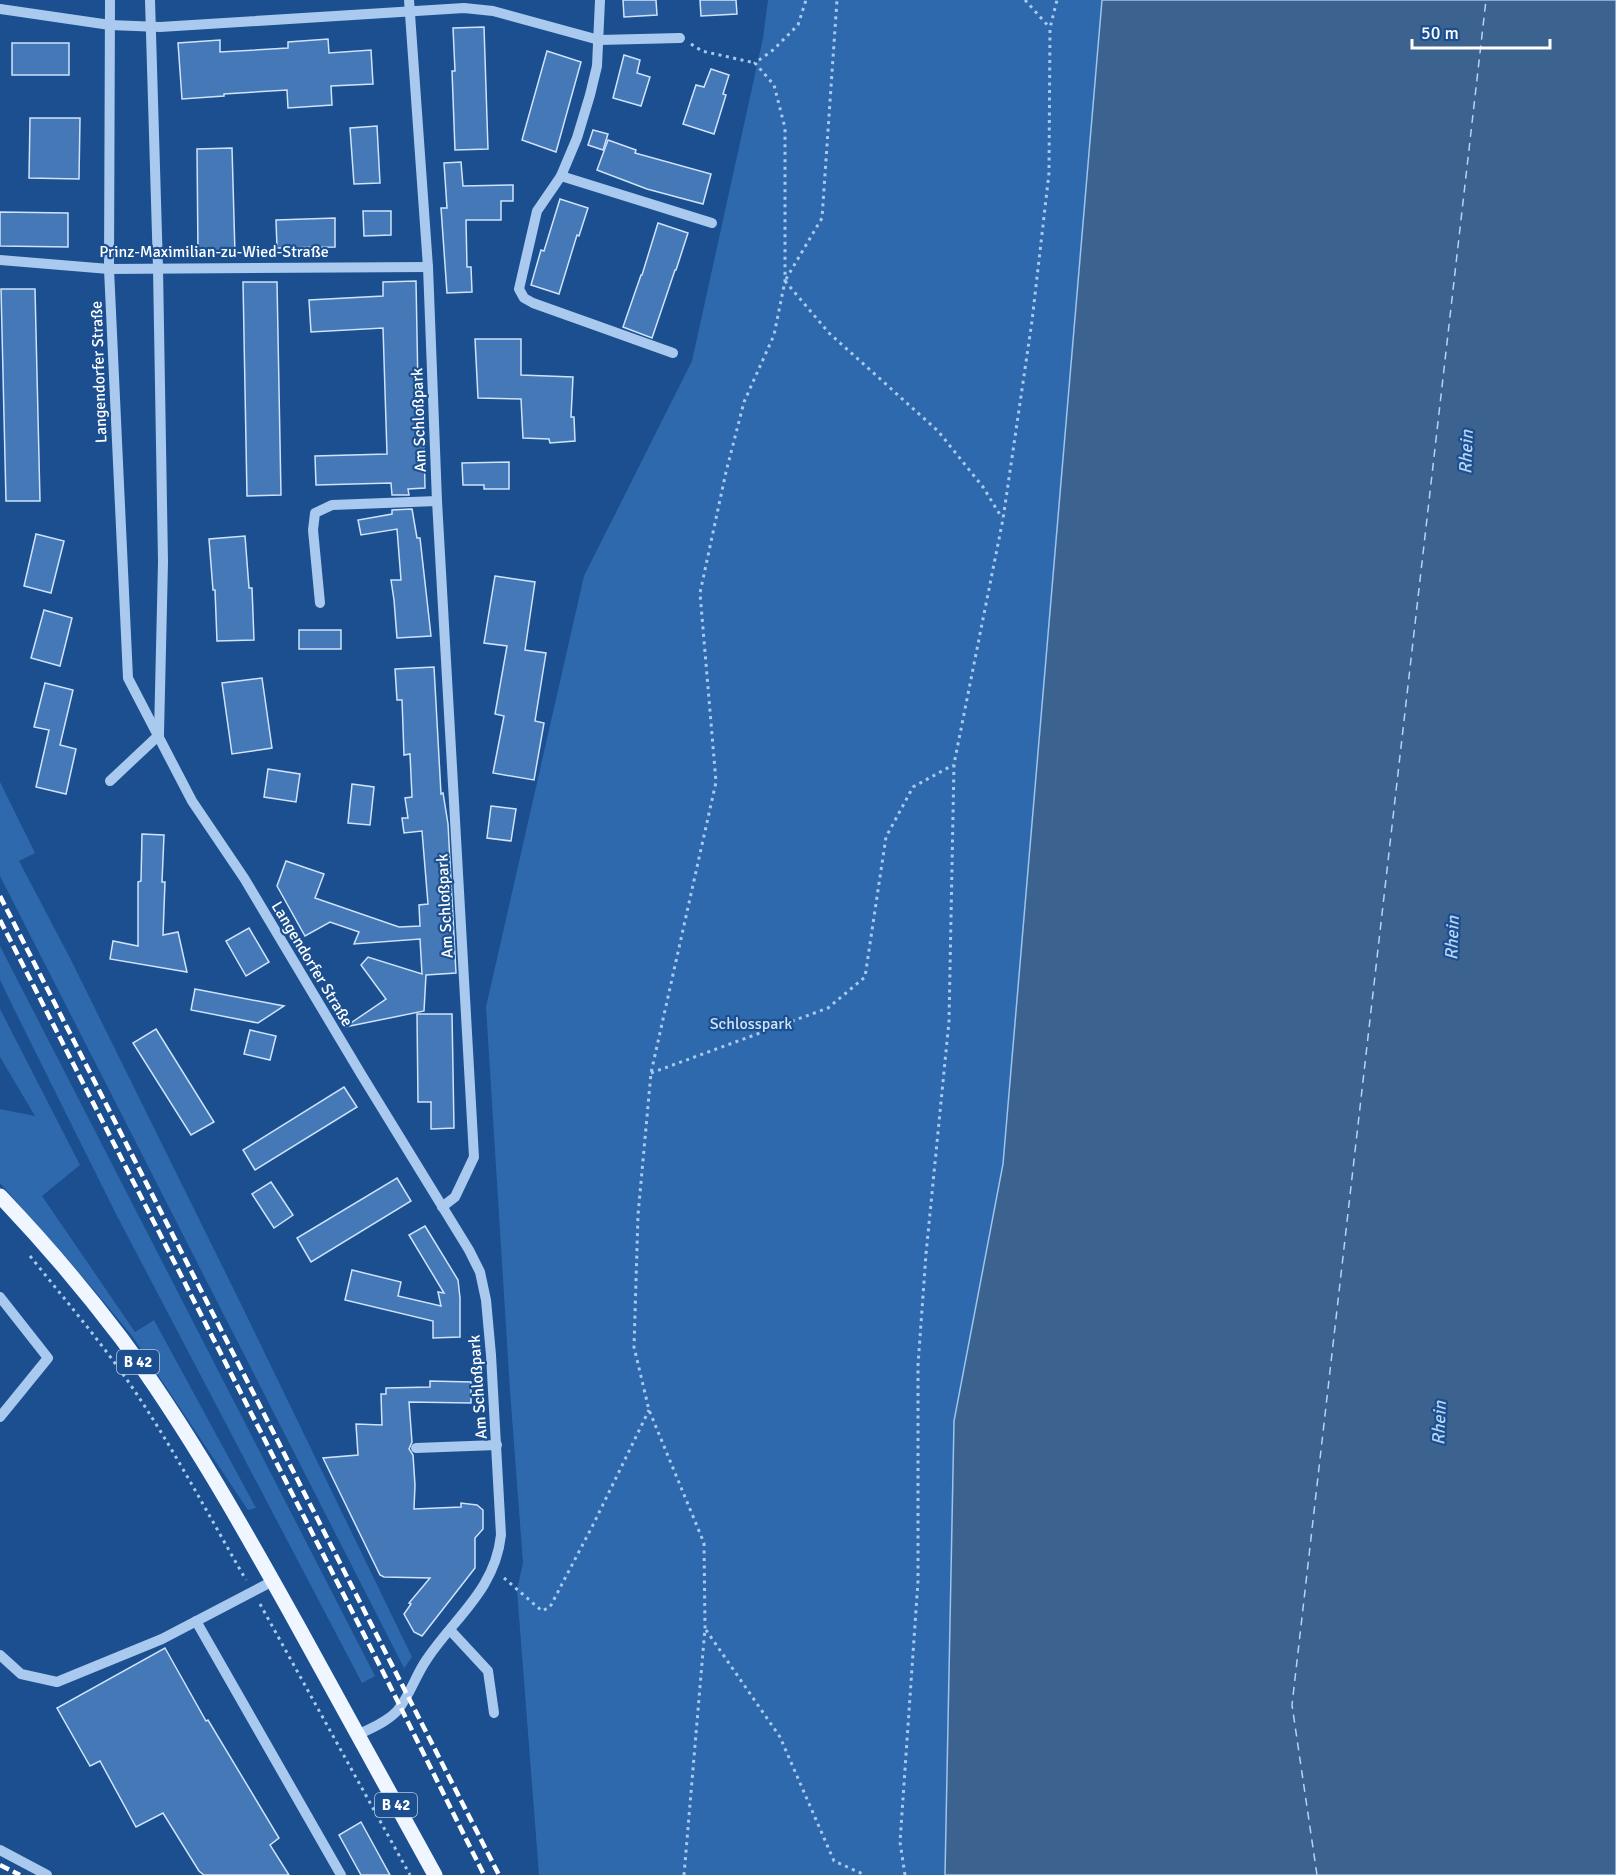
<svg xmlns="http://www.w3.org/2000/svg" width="1616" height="1875" viewBox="0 0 1616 1875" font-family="Signika,sans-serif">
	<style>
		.green { fill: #2e69ad }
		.water { fill: #3c6290; stroke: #9cc4f0; stroke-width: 1.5 }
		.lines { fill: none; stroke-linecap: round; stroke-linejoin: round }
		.ferry { stroke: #b5d3f5; stroke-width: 1.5; stroke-dasharray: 8 6; stroke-linecap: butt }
		.building { fill: #4478b7; stroke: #cfe3fa; stroke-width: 1.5 }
		.path { stroke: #a9c9ee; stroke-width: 3; stroke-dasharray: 3 4.5; stroke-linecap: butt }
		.minor { stroke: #a9c9ee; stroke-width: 10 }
		.major { stroke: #f0f6ff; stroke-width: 15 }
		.rail { stroke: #fff; stroke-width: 4.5; stroke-dasharray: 10 4.5; stroke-linecap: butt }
		.labels { text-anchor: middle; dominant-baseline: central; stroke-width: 4.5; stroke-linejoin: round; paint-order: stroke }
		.shield { fill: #1b4f8f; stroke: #bbcadd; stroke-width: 1.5 }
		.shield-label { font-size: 15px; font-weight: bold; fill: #fff }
		.street-label { font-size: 16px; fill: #fff; stroke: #1b4f8f }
		.park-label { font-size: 16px; fill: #cfe3fa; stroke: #1b4f8f }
		.water-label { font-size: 18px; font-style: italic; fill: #b5d3f5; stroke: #1b4f8f }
	</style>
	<rect width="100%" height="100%" fill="#1b4f8f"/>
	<!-- green -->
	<g class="green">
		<path d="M768 0H1102L1003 1164 954 1421 945 1875H539L517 1590 523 1563 510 1391 486 1007 584 576 692 361 763 38Z"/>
		<path d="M0 782 35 853 19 861 70 958 239 1300 412 1657 404 1668 0 876Z"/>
		<path d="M0 946 375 1676 362 1683 116 1214 19 1019 0 980Z"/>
		<path d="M0 1009 80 1165 42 1196 135 1332 154 1320 256 1508 248 1510 132 1336 94 1290 0 1183V1109L35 1116 0 1057Z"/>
	</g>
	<!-- water -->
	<path class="water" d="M1102 0H1616V1875H945L954 1421 1003 1164Z"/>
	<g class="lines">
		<!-- ferry -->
		<path class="ferry" d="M1317 1875 1292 1705 1486 0"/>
	</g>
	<!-- building -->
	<g class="building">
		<path d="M623 0H656L657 15 624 17Z"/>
		<path d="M700 0H736L737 14 701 16Z"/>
		<path d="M484 27 488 149 455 150 452 71H455L453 28Z"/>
		<path d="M328 39 329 53 371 50 373 84 331 86 332 105 288 108 287 90 224 94V96L182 99 178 43 220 40V52L288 48V42Z"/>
		<rect x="12" y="43" width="57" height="32"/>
		<path d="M547 51 581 62 556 152 522 140Z"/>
		<path d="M624 55 640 60 637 73 650 77 641 106 613 98Z"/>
		<path d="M711 69 729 75 723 94 726 95 714 134 683 124 696 85 704 87Z"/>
		<path d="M30 118H80L79 179 29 178Z"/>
		<path d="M377 126 380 183 354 184 350 128Z"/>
		<path d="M593 130 608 134 603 150 588 145Z"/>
		<path d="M608 140 636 150 635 153 711 174 703 204 647 189 597 170Z"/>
		<path d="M232 148 235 254H198L197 149Z"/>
		<path d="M461 162 463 186 513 185V201H501V220H466L467 267H471L472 292 447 293 441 208H447L444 163Z"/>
		<path d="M560 199 588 208 579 236 577 235 559 294 531 285 541 250 544 251Z"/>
		<path d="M363 211H391V235L364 236Z"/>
		<path d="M0 212 68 213V247L0 246Z"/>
		<path d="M335 218V247L277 248 276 220Z"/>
		<path d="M658 223 688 233 676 270H675L652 338 623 327 641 275H642Z"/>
		<path d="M416 281 419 440H424L425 488 408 489 409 495H392L391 483 316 485 315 456 387 454 383 328 311 332 309 300 383 296V282Z"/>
		<path d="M243 282H277L281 495 247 496Z"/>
		<path d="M1 289H35L40 501H6Z"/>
		<path d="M475 339H521V375L573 377 571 417H574L575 441 550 443 549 439 523 438 521 399 478 398Z"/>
		<path d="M509 462V489H484V485H463L462 463Z"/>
		<path d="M412 509 417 538H420L431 636 397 638 394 600 391 580H401L397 529 361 535 358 520 392 514V510Z"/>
		<path d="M36 534 64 541 51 593 24 586Z"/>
		<path d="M245 536 249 588H252L254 640 217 641 215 590H213L209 539Z"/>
		<path d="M495 576 535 582 525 650 546 653 535 721 544 723 534 780 493 773 504 716 495 714 507 646 484 643Z"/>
		<path d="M44 610 72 618 60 666 31 658Z"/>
		<rect x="299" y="630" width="42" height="19"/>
		<path d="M434 667 441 794 443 793 448 824 456 973 426 975 424 1011 345 1027 386 999 361 965 368 957 422 974 420 939 354 944 359 932 330 922 305 936 277 886 286 861 324 874 315 898 399 927 420 926 419 905 428 904 422 831 404 833 402 818H408L405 798 412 797 410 754 404 755 402 700H397L395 669Z"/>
		<path d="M262 678 272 748 232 754 222 683Z"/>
		<path d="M45 683 73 690 60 745 76 749 66 794 36 787 49 730 34 727Z"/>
		<path d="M268 769 300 774 296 802 264 797Z"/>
		<path d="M352 784 374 787 370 825 348 823Z"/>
		<path d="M491 806 516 809 511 841 487 838Z"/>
		<path d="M142 834 164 835 162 882H165L163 935 178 932 187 972 110 959 113 941 138 946V882L141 881Z"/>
		<path d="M249 928 269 962 246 976 226 941Z"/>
		<path d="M195 989 284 1006 258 1023 191 1010Z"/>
		<path d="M417 1014H452L454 1128 431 1129V1102H418Z"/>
		<path d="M156 1029 214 1122 191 1135 133 1043Z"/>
		<path d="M250 1030 276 1036 270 1060 244 1054Z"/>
		<path d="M344 1087 357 1107 255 1170 243 1150Z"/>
		<path d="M397 1178 411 1201 311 1262 297 1238Z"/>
		<path d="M271 1182 293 1215 274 1228 252 1194Z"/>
		<path d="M425 1226 458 1280 460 1298V1337L433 1338V1321L345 1300 352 1270 401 1282 398 1296 441 1306 438 1292 444 1293 409 1235Z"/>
		<path d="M430 1381 471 1382V1403L409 1402 412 1442 409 1449 413 1455 415 1485 414 1509 461 1507V1503L477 1505 483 1510V1529L475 1538V1568L422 1636 414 1632 404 1614 411 1604 409 1603 430 1578 384 1577 380 1575 323 1458 358 1455 356 1424 382 1425 381 1394H386V1388L430 1387Z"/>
		<path d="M165 1648 206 1721 208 1720 279 1838 270 1845 289 1875H204L199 1871 163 1813 136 1827 100 1761 90 1766 57 1708Z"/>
		<path d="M361 1822 390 1875H361L339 1835Z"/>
	</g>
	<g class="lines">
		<!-- path -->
		<g class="path">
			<path d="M1025 0 1050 28"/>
			<path d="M691 44 702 51 755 63"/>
			<path d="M786 279 822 218 837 0"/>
			<path d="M785 281 829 333 938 431 983 487 1002 518"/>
			<path d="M651 1073 828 1008 865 977 886 837 913 787 953 765"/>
			<path d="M30 1256C66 1301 102 1343 134 1390 175 1451 209 1516 246 1580"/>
			<path d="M504 1578 542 1611 550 1607 594 1523 649 1410"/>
			<path d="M260 1604 410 1875"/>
			<path d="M706 1630 780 1737 834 1861 865 1875"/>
			<path d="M684 1875 705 1628 704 1543 649 1410 634 1347 638 1215 651 1073 716 782 700 593 726 472 744 402 774 335 785 281V128L774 85 755 63 773 50 798 25 806 0"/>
			<path d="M905 1875 900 1842 918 1581V1365L926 1254 949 1021 954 764 1003 519 1032 321 1049 173 1050 28 1057 0"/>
		</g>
		<!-- minor -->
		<g class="minor">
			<path d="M110 0 109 269 128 678 192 801 244 878 361 1074 469 1250 480 1272 486 1300 491 1355 501 1535C495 1590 455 1617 427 1659 415 1676 410 1696 397 1711 387 1722 371 1728 358 1735"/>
			<path d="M150 0 158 268 163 562 159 734"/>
			<path d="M409 0 428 267 437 501 474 1157 455 1197 442 1207"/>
			<path d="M600 0 597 66 590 95 577 138 561 176 537 211 519 289 524 298 533 303 673 353"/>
			<path d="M0 9 110 25 160 27 464 8 493 11 599 40 680 38"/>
			<path d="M561 176 712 223"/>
			<path d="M0 260 109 269 428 267"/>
			<path d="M320 603 313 530 315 513 332 505 437 501"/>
			<path d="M110 781 159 735"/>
			<path d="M0 1297 48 1358 0 1417"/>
			<path d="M416 1448 497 1445"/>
			<path d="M196 1621 341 1875"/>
			<path d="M450 1630 488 1671 494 1713"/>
			<path d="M0 1655 21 1674 57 1682 162 1639 273 1581"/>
			<path d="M0 1850 47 1875"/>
		</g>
		<!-- major -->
		<path class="major" d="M0 1196C43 1241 83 1288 121 1338 188 1429 244 1529 299 1628 344 1710 390 1793 435 1875"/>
		<!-- rail -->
		<g class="rail">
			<path d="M0 896 499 1875"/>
			<path d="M0 920 382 1670 484 1875"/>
			<path d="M0 1865 20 1875"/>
		</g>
	</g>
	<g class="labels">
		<!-- shield labels -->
		<g class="shield">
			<rect x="117" y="1350" width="42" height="24" rx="4.5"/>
			<rect x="375" y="1793" width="42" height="24" rx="4.5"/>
		</g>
		<g class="shield-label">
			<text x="138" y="1362">B 42</text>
			<text x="396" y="1805">B 42</text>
		</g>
		<!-- street labels -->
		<g class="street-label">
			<text x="214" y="252">Prinz-Maximilian-zu-Wied-Straße</text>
			<text transform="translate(99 372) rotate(-92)">Langendorfer Straße</text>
			<text transform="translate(419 420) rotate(-92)">Am Schloßpark</text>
			<text transform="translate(445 906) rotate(-93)">Am Schloßpark</text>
			<text transform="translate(312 964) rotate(59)">Langendorfer Straße</text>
			<text transform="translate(478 1387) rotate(-94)">Am Schloßpark</text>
		</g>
		<!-- park labels -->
		<g class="park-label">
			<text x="751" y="1024">Schlosspark</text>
		</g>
		<!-- water labels -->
		<g class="water-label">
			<text transform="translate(1466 452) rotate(-88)">Rhein</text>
			<text transform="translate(1452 938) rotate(-88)">Rhein</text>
			<text transform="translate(1439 1423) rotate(-88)">Rhein</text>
		</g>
	</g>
	<!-- scale -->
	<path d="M1412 39v9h138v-9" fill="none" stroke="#ffffff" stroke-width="3"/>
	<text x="1421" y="39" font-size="18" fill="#ffffff" stroke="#1b4f8f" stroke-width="4.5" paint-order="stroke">50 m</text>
</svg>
